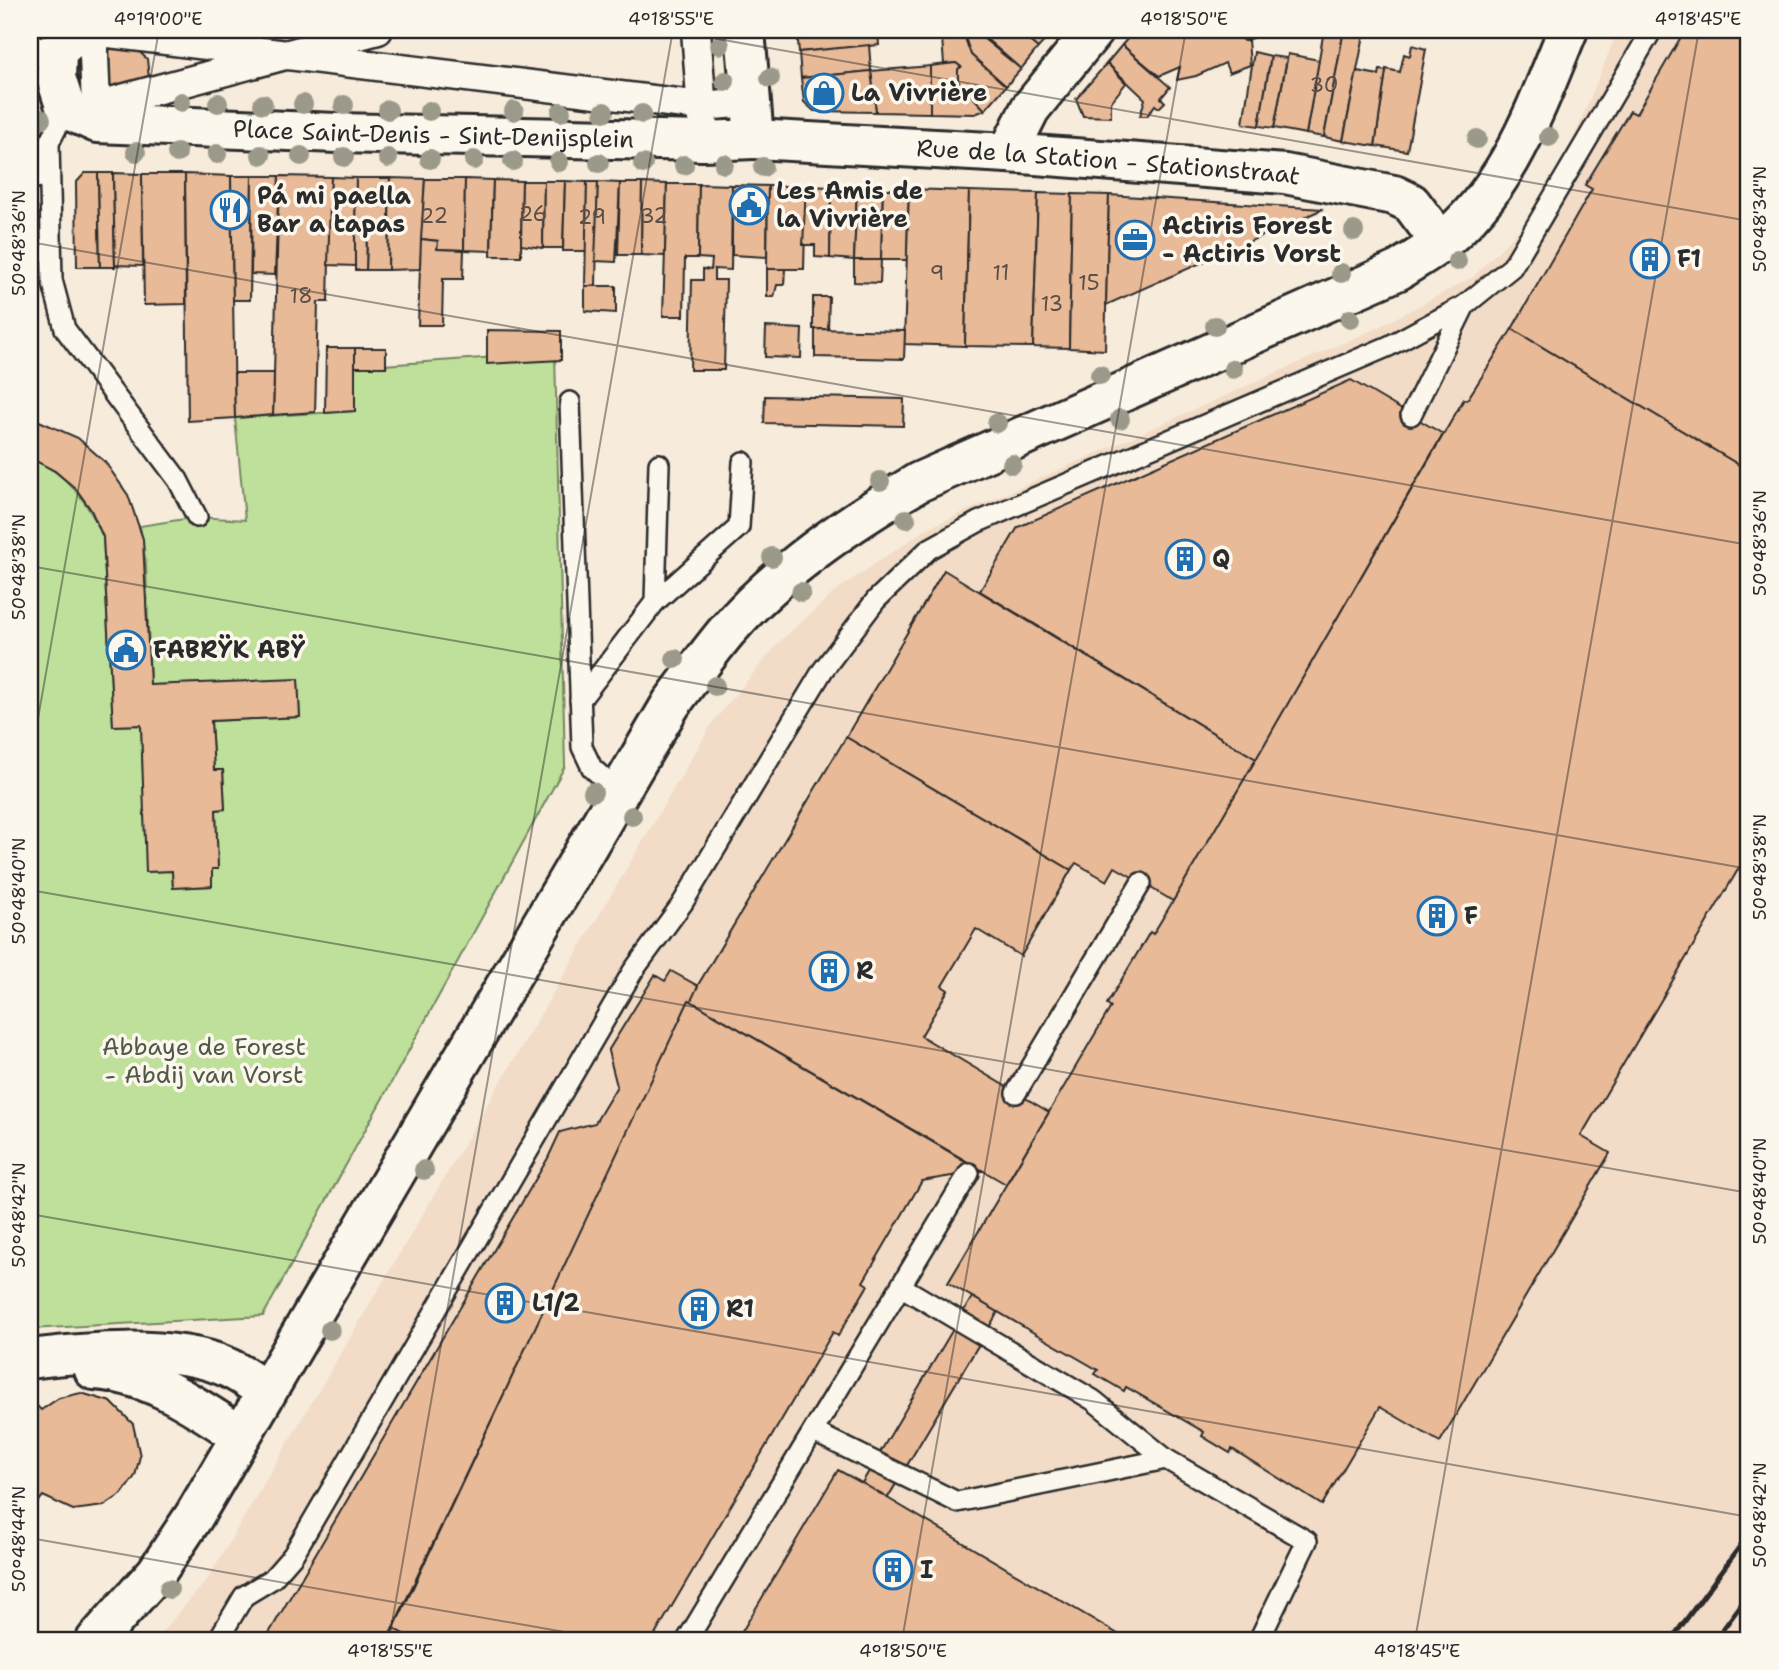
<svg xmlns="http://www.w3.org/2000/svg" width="1779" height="1670" viewBox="0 0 1779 1670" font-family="'Shantell Sans',sans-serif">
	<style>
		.built { fill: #f2dcc7 }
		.green { fill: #bee09a; stroke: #748662; stroke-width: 2 }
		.building { fill: #e8ba98; stroke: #2b2b2b; stroke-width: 2 }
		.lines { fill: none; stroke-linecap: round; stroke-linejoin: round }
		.service-casing { stroke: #2b2b2b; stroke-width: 24 }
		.pedestrian-casing { stroke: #2b2b2b; stroke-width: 33 }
		.minor-casing { stroke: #2b2b2b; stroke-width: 44 }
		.secondary-casing { stroke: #2b2b2b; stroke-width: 44 }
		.service { stroke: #fbf7ec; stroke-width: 19 }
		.pedestrian { stroke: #fbf7ec; stroke-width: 28 }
		.minor { stroke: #fbf7ec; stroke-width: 38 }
		.secondary { stroke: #fbf7ec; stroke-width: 38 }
		.rail { stroke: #2b2b2b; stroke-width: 5 }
		.tree { fill: #9b9a8a }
		.ticks { fill: none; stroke: #2b2b2b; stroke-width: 2; stroke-opacity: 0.45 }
		.labels { text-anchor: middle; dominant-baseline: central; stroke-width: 7; stroke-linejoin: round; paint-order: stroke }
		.number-label { font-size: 21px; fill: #5a4f46 }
		.poi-label { font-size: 24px; font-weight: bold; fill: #2b2b2b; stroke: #fbf7ec; text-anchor: start }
		.street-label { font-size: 24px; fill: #2b2b2b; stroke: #fbf7ec }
		.park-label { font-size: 24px; fill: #505847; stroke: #fbf7ec }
		.neatline { fill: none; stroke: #2b2b2b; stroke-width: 2.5 }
		.ticks-label { font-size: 18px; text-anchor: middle; fill: #2b2b2b }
	</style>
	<rect width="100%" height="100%" fill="#f7ebdb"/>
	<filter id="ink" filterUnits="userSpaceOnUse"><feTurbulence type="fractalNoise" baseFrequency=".0143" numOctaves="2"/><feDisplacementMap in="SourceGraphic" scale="14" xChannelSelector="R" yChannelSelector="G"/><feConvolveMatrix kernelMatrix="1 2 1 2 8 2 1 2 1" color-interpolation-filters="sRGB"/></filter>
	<g filter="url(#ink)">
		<!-- built -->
		<path class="built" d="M1618 30H1749V1640H155L207 1580 713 722 780 641 837 590 926 529 1379 327 1473 277 1528 221 1574 138Z"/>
		<!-- green -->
		<path class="green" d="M555 353 565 766 263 1316 30 1329V458C67 473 87 500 103 537L113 726 141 725 147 872 172 871 173 888 212 886V869L218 868 216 810 225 809 223 770H214L211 721 300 717 298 680 150 685 146 564 140 526 197 517 245 520 235 418 354 411 355 367Z"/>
		<!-- building -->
		<g class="building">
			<path d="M797 30 878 32 879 45 799 52Z"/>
			<path d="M937 30H958L957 38 937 39Z"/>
			<path d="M958 30H973L965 38H957Z"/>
			<path d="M973 30 1021 69 1006 86 971 55 965 38Z"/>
			<path d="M976 30H1016L1038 48 1021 69Z"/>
			<path d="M1016 30H1055L1038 48Z"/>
			<path d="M1135 30H1230L1244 41 1248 40 1250 65 1229 73 1225 63 1196 76 1177 80 1180 67 1159 76 1122 45Z"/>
			<path d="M1230 30H1274L1244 41Z"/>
			<path d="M1324 30H1344L1324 137 1306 134Z"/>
			<path d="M1344 30H1365L1343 141 1324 137Z"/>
			<path d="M1685 30H1749V471L1512 329 1592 189 1585 185 1630 111 1636 114Z"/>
			<path d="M942 38H965L971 55 1006 86 985 110 958 81V69L961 67 956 63 944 64Z"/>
			<path d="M132 45 147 59 149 78 116 95 101 83 99 62 112 47Z"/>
			<path d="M869 45 871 71 801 78 799 52Z"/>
			<path d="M1122 45 1170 87 1161 98 1165 102 1159 108 1155 105 1147 116H1140L1145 99 1107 63Z"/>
			<path d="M1412 45 1426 49 1407 151 1375 146 1386 69 1400 72 1404 54 1410 56Z"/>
			<path d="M1254 52 1271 56 1259 126 1243 124Z"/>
			<path d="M1288 54 1319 60 1306 134 1274 128Z"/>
			<path d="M1271 56 1287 58 1274 128 1259 126Z"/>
			<path d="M956 63 961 67 958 69V81L985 110 975 114 930 113V66Z"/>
			<path d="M1107 63 1126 83 1111 102V117L1083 116 1076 99Z"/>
			<path d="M930 66V113L876 112 871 71Z"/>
			<path d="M1380 70 1386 71 1375 146 1343 141 1357 71 1379 75Z"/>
			<path d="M871 71 876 112 814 111 804 102 801 78Z"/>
			<path d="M85 173H98L100 267H77L76 183Z"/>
			<path d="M98 173H113L115 267H100Z"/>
			<path d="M113 173 142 174 143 266 115 265Z"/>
			<path d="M142 174H185L186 304 144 305Z"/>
			<path d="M185 174 231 176 235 418 188 421Z"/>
			<path d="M231 176H252L250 300H233Z"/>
			<path d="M252 176H279L275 275 251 274Z"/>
			<path d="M279 176 331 177 328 302H318L315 412 273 415Z"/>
			<path d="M331 177 356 178 355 266 328 265Z"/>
			<path d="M356 178H390L388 270H366L367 233H355Z"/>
			<path d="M390 178 425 179 420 269 388 270Z"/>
			<path d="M425 179H465L464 250 437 249 438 241 421 239Z"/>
			<path d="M465 179 493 180 491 251 464 250Z"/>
			<path d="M493 180 522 181 521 256H491Z"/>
			<path d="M522 181H544L543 248 521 245Z"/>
			<path d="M544 181H565L563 248H543Z"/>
			<path d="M565 181 587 182 586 251H563Z"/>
			<path d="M587 182H598L596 286H585Z"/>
			<path d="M598 182 620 183 616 262 595 261Z"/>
			<path d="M620 183H642L641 255H618Z"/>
			<path d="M642 183 667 184 665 256 641 255Z"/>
			<path d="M667 184H699L698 258H685L684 316H663Z"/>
			<path d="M699 184 732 185 731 270 714 269V280H726L724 370H690L692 280H703V269L711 270 712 259 698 258Z"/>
			<path d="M732 185 768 186 767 257 732 255Z"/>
			<path d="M768 186H806L804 269H767Z"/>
			<path d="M806 186 831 187 830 258 815 257V245H803Z"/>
			<path d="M831 187 857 188 854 260 830 258Z"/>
			<path d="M857 188 883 189 881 260H854Z"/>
			<path d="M883 189H909L907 260H881Z"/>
			<path d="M909 189 969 191 965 346 904 344Z"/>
			<path d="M969 191 1038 193 1033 347 965 346Z"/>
			<path d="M1038 193 1072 194 1069 348 1033 347Z"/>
			<path d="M1072 194 1109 195 1105 350 1069 348Z"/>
			<path d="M1109 195 1323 209 1106 305Z"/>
			<path d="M355 233H367L366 270H355Z"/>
			<path d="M421 239 438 241 437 249 464 250 463 279H443L442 325H418Z"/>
			<path d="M854 260H881L880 283 854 282Z"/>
			<path d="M767 269H785L784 285H777L774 297H767Z"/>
			<path d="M585 286H616V313L585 311Z"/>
			<path d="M813 297H829L828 329H813Z"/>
			<path d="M766 327 802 329 801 358 765 357Z"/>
			<path d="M815 329 905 331 904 359 815 357Z"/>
			<path d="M1512 329 1749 471V851L1581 1136 1610 1153 1440 1442 1380 1407 1322 1505 1232 1449 1230 1453 1202 1436 1204 1432 1126 1387 1124 1391 1095 1374 1098 1370 948 1283 1111 1007 1107 1004 1150 932 1153 934 1173 901 1464 399 1467 400Z"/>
			<path d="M487 330 561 331V360L487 364Z"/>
			<path d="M326 348H355V411L325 413Z"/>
			<rect x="355" y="348" width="31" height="19"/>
			<path d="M234 373H274L273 415 235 418Z"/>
			<path d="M1351 380 1443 434 1256 759 980 591 1018 527Z"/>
			<path d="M765 396 904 399 903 426 764 423Z"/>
			<path d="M30 417 78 438 105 462 128 495 143 539 150 685 298 679 300 717 211 721 214 770H223L225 809 216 810 218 869H212V886L173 888 172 871 146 872 141 725 113 726 103 537 91 510 76 489 55 471 30 458Z"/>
			<path d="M944 570 1256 759 1173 901 1115 867 1107 881 1076 863 1071 870 846 737Z"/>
			<path d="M846 737 1071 870 1021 956 976 929 942 986 948 990 921 1036 1049 1112 1006 1184 689 1000Z"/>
			<path d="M671 971 698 986 387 1640H265L548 1158 560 1132 595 1123 617 1086 608 1051 655 975 665 981Z"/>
			<path d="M689 1000 982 1171 922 1181 863 1282 868 1285 838 1336 833 1332 652 1640H414L394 1628Z"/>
			<path d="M972 1297 998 1312 887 1499 862 1483Z"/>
			<path d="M81 1393 111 1402 133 1424 140 1456 135 1476 122 1494 104 1506 73 1510 43 1496 30 1512V1399L41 1410 59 1398Z"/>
			<path d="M838 1470 862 1483 1128 1640H737Z"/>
			<path d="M30 1516 33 1602 30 1614Z"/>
			<path d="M394 1628 414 1640H387Z"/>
		</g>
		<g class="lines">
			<defs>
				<g id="service">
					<path d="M66 109 49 143 52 280 65 329 178 480 197 517"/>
					<path d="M570 402 582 747 592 768 619 792"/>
					<path d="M1411 415 1465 305"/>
					<path d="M655 602 739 527 743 462"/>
					<path d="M580 700 655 602 659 464"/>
					<path d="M1016 1093 1141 883"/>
					<path d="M902 1287 1093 1400 1166 1459 1307 1541 1259 1640"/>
					<path d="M814 1432 957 1502 1166 1459"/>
					<path d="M218 1640 244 1596 272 1579 293 1555 633 971 682 904 823 670 876 600 929 549 978 522 1389 346 1465 305 1512 267 1652 30"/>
					<path d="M687 1640 969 1173"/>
				</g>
				<g id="pedestrian">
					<path d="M378 30 96 106 93 31 701 106 738 103"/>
					<path d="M696 30 703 124"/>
					<path d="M30 51H57"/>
					<path d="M30 175 37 173"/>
				</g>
				<g id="minor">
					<path id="s1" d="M81 30 57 51 56 78 66 109 97 123 337 133 703 141 754 139 745 30"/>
					<path id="s2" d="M754 139 1008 153 1285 174 1394 195 1411 203 1441 243"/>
					<path d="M1008 153 1030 109 1094 30"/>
					<path d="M30 1359C86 1352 171 1344 224 1366 239 1372 253 1383 267 1391"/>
					<path d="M94 1370C150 1373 195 1406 240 1435"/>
				</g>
				<path id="secondary" d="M96 1640 156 1573 194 1516 671 704C689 680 707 655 726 632 779 570 849 523 919 482L1399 270C1412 261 1427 253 1439 244 1509 190 1536 107 1568 30"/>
			</defs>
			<!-- service casing -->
			<use href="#service" class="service-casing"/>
			<!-- pedestrian casing -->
			<use href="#pedestrian" class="pedestrian-casing"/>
			<!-- minor casing -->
			<use href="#minor" class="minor-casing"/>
			<!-- secondary casing -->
			<use href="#secondary" class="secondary-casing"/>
			<!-- service -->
			<use href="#service" class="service"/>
			<!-- pedestrian -->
			<use href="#pedestrian" class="pedestrian"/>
			<!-- minor -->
			<use href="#minor" class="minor"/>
			<!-- secondary -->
			<use href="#secondary" class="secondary"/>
			<!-- rail -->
			<g class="rail">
				<path d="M1671 1640 1749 1534"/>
				<path d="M1715 1640 1749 1594"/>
				<path d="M1740 1640 1749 1628"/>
			</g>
		</g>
		<!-- trees -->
		<g class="tree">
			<circle cx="720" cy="45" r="10"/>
			<circle cx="770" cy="78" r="10"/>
			<circle cx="725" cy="81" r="10"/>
			<circle cx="181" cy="102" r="10"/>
			<circle cx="218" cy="103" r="10"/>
			<circle cx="263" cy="104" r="10"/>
			<circle cx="303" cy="104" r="10"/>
			<circle cx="344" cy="105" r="10"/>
			<circle cx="388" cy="110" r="10"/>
			<circle cx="429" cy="111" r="10"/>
			<circle cx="514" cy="111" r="10"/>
			<circle cx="561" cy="112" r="10"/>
			<circle cx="604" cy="112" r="10"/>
			<circle cx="642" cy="114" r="10"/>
			<circle cx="41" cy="119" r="10"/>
			<circle cx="1549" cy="137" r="10"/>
			<circle cx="1477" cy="139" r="10"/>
			<circle cx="136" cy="152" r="10"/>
			<circle cx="177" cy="153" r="10"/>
			<circle cx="217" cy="154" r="10"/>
			<circle cx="261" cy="155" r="10"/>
			<circle cx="301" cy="156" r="10"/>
			<circle cx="344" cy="157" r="10"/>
			<circle cx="388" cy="158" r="10"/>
			<circle cx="430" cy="159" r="10"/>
			<circle cx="474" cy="160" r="10"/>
			<circle cx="513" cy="161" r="10"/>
			<circle cx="559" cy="162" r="10"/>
			<circle cx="599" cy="163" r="10"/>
			<circle cx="643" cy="164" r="10"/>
			<circle cx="724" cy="164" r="10"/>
			<circle cx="684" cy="165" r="10"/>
			<circle cx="763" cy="167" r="10"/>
			<circle cx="1354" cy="231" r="10"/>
			<circle cx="1457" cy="261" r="10"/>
			<circle cx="1341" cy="273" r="10"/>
			<circle cx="1350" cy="319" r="10"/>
			<circle cx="1215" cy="326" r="10"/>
			<circle cx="1233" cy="369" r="10"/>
			<circle cx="1100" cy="375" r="10"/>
			<circle cx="1120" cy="419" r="10"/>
			<circle cx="997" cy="423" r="10"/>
			<circle cx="1012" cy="464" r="10"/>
			<circle cx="880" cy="481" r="10"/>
			<circle cx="906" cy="519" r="10"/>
			<circle cx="772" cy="557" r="10"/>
			<circle cx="801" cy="592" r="10"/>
			<circle cx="675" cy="659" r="10"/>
			<circle cx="715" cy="686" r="10"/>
			<circle cx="593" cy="792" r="10"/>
			<circle cx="632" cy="816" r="10"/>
			<circle cx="424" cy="1170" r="10"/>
			<circle cx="330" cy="1330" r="10"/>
			<circle cx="169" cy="1589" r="10"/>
		</g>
	</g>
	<!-- ticks -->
	<path class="ticks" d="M667 30 1749 221M30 242 1749 545M30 566 1749 869M30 764 159 30M30 890 1749 1193M30 1214 1749 1517M30 1538 610 1640M389 1640 673 30M902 1640 1186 30M1415 1640 1699 30"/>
	<!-- icons -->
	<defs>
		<symbol id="shop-ring" viewBox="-11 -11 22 22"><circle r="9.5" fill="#fbf7ec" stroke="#1f6fb2" stroke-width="1.5"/><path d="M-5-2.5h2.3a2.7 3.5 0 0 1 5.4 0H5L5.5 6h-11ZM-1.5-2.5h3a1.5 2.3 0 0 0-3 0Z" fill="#1f6fb2"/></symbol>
		<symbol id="civic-ring" viewBox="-11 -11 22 22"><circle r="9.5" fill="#fbf7ec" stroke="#1f6fb2" stroke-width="1.5"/><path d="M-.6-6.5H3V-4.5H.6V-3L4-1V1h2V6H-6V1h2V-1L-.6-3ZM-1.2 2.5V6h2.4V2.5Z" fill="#1f6fb2"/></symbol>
		<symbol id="restaurant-ring" viewBox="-11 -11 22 22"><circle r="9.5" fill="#fbf7ec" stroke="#1f6fb2" stroke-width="1.5"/><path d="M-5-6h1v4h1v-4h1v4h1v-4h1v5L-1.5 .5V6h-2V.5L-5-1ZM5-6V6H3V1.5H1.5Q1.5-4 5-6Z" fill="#1f6fb2"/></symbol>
		<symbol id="office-ring" viewBox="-11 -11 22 22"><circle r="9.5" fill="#fbf7ec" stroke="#1f6fb2" stroke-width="1.5"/><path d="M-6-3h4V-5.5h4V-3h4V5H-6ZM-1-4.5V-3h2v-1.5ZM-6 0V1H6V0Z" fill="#1f6fb2"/></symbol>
		<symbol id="building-ring" viewBox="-11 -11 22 22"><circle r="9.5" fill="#fbf7ec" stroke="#1f6fb2" stroke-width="1.5"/><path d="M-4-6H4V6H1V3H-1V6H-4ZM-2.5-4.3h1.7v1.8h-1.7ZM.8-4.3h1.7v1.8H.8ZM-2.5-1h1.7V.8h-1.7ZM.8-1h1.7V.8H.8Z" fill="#1f6fb2"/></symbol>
	</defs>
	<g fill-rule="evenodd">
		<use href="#shop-ring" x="802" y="71" width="44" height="44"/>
		<use href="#civic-ring" x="727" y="183" width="44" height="44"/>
		<use href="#restaurant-ring" x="208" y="188" width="44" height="44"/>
		<use href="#office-ring" x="1113" y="218" width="44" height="44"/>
		<use href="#building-ring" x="1628" y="237" width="44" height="44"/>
		<use href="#building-ring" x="1163" y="537" width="44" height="44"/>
		<use href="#civic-ring" x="104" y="628" width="44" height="44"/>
		<use href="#building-ring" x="1415" y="894" width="44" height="44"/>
		<use href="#building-ring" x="807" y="949" width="44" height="44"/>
		<use href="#building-ring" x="483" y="1281" width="44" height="44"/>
		<use href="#building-ring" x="677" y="1287" width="44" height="44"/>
		<use href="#building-ring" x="871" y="1548" width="44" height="44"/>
	</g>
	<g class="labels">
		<!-- number labels -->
		<g class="number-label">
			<text x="1324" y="85">30</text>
			<text x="533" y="214">26</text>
			<text x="434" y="216">22</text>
			<text x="654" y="216">32</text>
			<text x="592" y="217">29</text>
			<text x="937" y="273">9</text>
			<text x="1001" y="273">11</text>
			<text x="1089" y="283">15</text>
			<text x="301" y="296">18</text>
			<text x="1052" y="304">13</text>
		</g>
		<!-- poi labels -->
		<g class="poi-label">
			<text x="851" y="93">La Vivrière</text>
			<text x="776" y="191">Les Amis de<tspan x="776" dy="28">la Vivrière</tspan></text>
			<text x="257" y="196">Pá mi paella<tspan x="257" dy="28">Bar a tapas</tspan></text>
			<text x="1162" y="226">Actiris Forest<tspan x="1162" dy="28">- Actiris Vorst</tspan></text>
			<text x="1677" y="259">F1</text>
			<text x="1212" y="559">Q</text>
			<text x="153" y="650">FABRŸK ABŸ</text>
			<text x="1464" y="916">F</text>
			<text x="856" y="971">R</text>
			<text x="532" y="1303">L1/2</text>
			<text x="726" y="1309">R1</text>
			<text x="920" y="1570">I</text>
		</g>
		<!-- street labels -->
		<g class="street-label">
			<text stroke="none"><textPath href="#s1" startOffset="462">Place Saint-Denis - Sint-Denijsplein</textPath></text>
			<text stroke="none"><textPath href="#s2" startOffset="355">Rue de la Station - Stationstraat</textPath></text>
		</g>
		<!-- park labels -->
		<g class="park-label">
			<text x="204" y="1047">Abbaye de Forest<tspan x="204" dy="28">- Abdij van Vorst</tspan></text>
		</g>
	</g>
	<!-- margin -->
	<rect width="1779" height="1670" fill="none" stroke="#fbf7ec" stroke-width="77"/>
	<rect x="38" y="38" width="1702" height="1594" class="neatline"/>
	<g class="ticks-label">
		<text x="158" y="25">4°19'00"E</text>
		<text x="671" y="25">4°18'55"E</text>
		<text x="1184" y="25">4°18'50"E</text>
		<text x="1698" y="25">4°18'45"E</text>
		<text transform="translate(1760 219) rotate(-90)" y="6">50°48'34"N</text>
		<text transform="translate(19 243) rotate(-90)" y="6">50°48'36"N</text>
		<text transform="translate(1760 543) rotate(-90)" y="6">50°48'36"N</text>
		<text transform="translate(19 567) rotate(-90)" y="6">50°48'38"N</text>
		<text transform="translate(1760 867) rotate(-90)" y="6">50°48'38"N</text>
		<text transform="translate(19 891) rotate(-90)" y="6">50°48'40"N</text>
		<text transform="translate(1760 1191) rotate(-90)" y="6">50°48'40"N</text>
		<text transform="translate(19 1215) rotate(-90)" y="6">50°48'42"N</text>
		<text transform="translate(1760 1515) rotate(-90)" y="6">50°48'42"N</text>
		<text transform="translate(19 1539) rotate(-90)" y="6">50°48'44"N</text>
		<text x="390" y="1657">4°18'55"E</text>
		<text x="903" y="1657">4°18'50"E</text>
		<text x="1417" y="1657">4°18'45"E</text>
	</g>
</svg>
